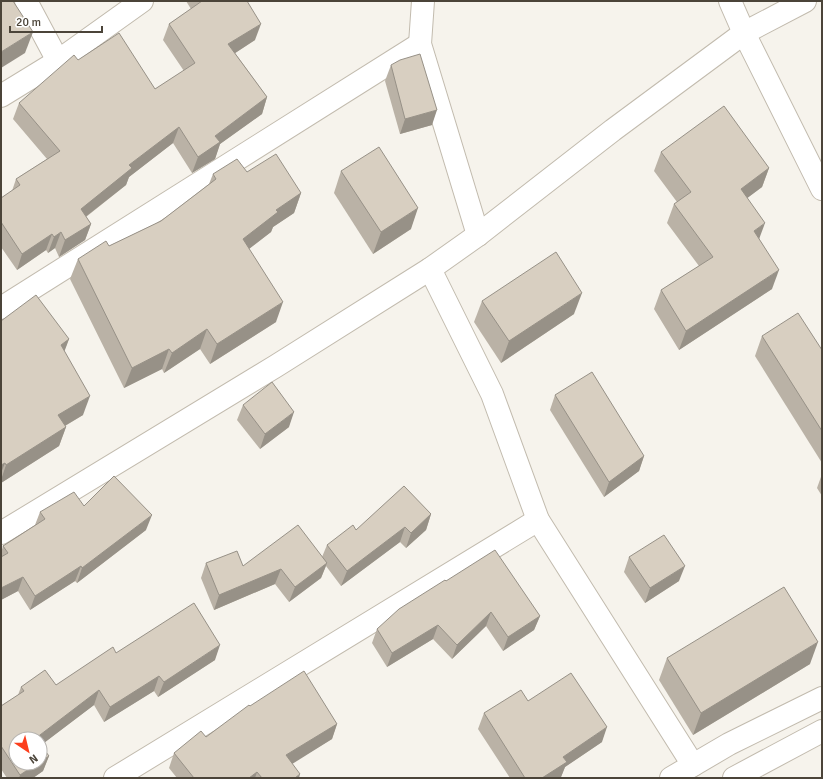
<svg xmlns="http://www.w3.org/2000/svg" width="823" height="779" viewBox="0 0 823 779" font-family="Signika,sans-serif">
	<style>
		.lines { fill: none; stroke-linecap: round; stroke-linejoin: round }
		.minor-casing { stroke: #c2bbae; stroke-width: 24 }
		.tertiary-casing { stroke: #c2bbae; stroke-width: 24 }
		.minor { stroke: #fff; stroke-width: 22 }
		.tertiary { stroke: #fff; stroke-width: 22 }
		.wall { fill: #bab2a6 }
		.shaded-wall { fill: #979187 }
		.building { fill: #d8cfc1; stroke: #979187 }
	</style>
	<rect width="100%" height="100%" fill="#f6f3ec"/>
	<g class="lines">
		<defs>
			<g id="minor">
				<path d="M26 1 58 61"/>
				<path d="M423 1 420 44 478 235"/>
				<path d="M1 96 58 61 142 1"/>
				<path d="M430 269 492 394 538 520 693 765"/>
				<path d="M1 308 420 44"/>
				<path d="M1 533 276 366 430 269 478 235 613 130 744 33 805 1"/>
				<path d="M115 778 538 520"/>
			</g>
			<g id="tertiary">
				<path d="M730 1 744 33 822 189"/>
				<path d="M671 778 729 744 822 698"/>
				<path d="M734 778 822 731"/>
			</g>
		</defs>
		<!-- minor casing -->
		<use href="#minor" class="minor-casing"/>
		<!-- tertiary casing -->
		<use href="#tertiary" class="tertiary-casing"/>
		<!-- minor -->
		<use href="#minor" class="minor"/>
		<!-- tertiary -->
		<use href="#tertiary" class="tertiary"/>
	</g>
	<!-- wall -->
	<g class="wall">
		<path d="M186 1H247L255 40 235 53 267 97 262 114 220 144 215 159 192 173 173 143 129 177 126 185 86 217 91 224 85 240 59 257 55 248 48 253 46 250 17 270 1 247V198L12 191 16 179 47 159 13 119 19 103 78 60 155 89 184 71 163 40 169 24 191 9Z"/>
		<path d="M391 65 432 125 400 134 385 81Z"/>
		<path d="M661 152 769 168 762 187 747 198 759 239 772 289 679 350 654 309 661 290 699 266 667 223 674 204 677 202 654 171Z"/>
		<path d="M341 171 411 229 373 254 334 193Z"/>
		<path d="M247 172 301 193 294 213 273 227 271 232 249 249 276 322 210 364 200 349 164 373 162 369 124 388 70 279 78 259 109 246 161 221 209 184 213 174Z"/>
		<path d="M482 301 574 314 501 363 474 322Z"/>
		<path d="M1 321 69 339 64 351 83 415 65 426 66 427 59 446 1 483Z"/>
		<path d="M762 336 822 350V463L755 356Z"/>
		<path d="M555 395 644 456 639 471 604 497 550 410Z"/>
		<path d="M243 405 289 427 260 449 237 420Z"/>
		<path d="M822 474V496L817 488Z"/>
		<path d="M84 506 146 530 77 583 75 581 30 610 18 591 1 600V553L3 546 35 525 40 512Z"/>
		<path d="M431 514 426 530 406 548 400 542 341 586 326 566 321 578 289 602 275 584 214 610 201 578 206 563 243 566 322 557 327 545 356 530Z"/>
		<path d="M629 557 679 581 645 603 624 572Z"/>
		<path d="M446 581 540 616 534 630 503 651 486 626 452 659 433 639 387 667 372 643 377 629Z"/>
		<path d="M116 653 215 660 158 697 154 691 104 722 94 705 41 745 49 756 43 771 33 778H7L1 769V706L18 695 21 687 56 685Z"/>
		<path d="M667 658 810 664 693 735 659 680Z"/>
		<path d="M528 701 602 742 565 767 561 777 560 778H510L478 729 484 713Z"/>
		<path d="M250 706 337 724 332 739 292 763 299 778H177L169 768 174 753 206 737Z"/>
	</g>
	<!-- shaded-wall -->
	<g class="shaded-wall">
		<path d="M261 24 255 40 223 61 228 44Z"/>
		<path d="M33 32 25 53 1 68V52Z"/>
		<path d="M267 97 262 114 220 144 215 159 192 173 198 157 215 136Z"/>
		<path d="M437 110 432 125 400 134 405 119Z"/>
		<path d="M179 127 173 143 129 177 126 185 75 225 81 209 129 165Z"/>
		<path d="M769 168 762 187 734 208 741 189Z"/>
		<path d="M301 193 294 213 273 227 271 232 236 259 243 239 276 210Z"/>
		<path d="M418 208 411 229 373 254 381 232Z"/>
		<path d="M765 223 758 242 754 231Z"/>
		<path d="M91 224 85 240 59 257 65 240Z"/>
		<path d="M61 232 55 248 48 253 54 237Z"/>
		<path d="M52 234 46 250 17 270 22 254Z"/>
		<path d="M779 270 772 289 679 350 686 331Z"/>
		<path d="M582 293 574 314 501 363 509 341Z"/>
		<path d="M283 302 276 322 210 364 217 344Z"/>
		<path d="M207 329 200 349 164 373 172 353Z"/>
		<path d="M69 339 62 358 61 345Z"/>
		<path d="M169 349 162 369 124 388 132 368Z"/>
		<path d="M90 396 83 415 51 434 58 415Z"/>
		<path d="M294 412 289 427 260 449 265 434Z"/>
		<path d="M66 427 59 446 1 483V480L6 465Z"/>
		<path d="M644 456 639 471 604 497 609 482Z"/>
		<path d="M5 463 1 473V465Z"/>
		<path d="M431 514 426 530 406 548 411 533Z"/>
		<path d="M152 515 146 530 77 583 82 568Z"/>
		<path d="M405 527 400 542 341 586 347 571Z"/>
		<path d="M327 563 321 578 289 602 295 587Z"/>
		<path d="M81 566 75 581 30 610 35 596Z"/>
		<path d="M685 566 679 581 645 603 650 588Z"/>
		<path d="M281 569 275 584 214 610 219 595Z"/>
		<path d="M23 577 18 591 1 600V588Z"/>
		<path d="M491 612 486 626 452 659 457 645Z"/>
		<path d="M540 616 534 630 503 651 508 637Z"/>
		<path d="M438 625 433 639 387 667 392 653Z"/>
		<path d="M818 642 810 664 693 735 701 713Z"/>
		<path d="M220 645 215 660 158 697 164 682Z"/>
		<path d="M159 676 154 691 104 722 110 707Z"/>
		<path d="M99 690 94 705 40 746V739H36V738Z"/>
		<path d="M337 724 332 739 281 771 286 755Z"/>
		<path d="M607 727 602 742 565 767 561 777 560 778H542L563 757Z"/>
		<path d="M49 756 43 771 33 778H19L20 775 38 763H40V762Z"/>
		<path d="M257 772 255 778H249Z"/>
		<path d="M300 774 299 778H295Z"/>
	</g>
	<!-- building -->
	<g class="building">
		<path d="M1 1H13L33 32 1 52Z"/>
		<path d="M202 1H247L261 24 228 44 267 97 215 136 220 142 198 157 179 127 129 165 132 168 81 209 91 224 65 240 61 232 54 237 52 234 22 254 1 222V198L20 185 16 179 60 151 19 103 74 55 78 60 119 33 155 89 195 63 169 24Z"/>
		<path d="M420 54 437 110 405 119 391 65 400 60Z"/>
		<path d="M724 106 769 168 741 189 765 223 754 231 779 270 686 331 661 290 713 257 674 204 691 192 661 152Z"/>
		<path d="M379 147 418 208 381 232 341 171Z"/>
		<path d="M276 154 301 193 276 210 278 212 243 239 283 302 217 344 207 329 172 353 169 349 132 368 78 259 106 241 109 246 161 221 216 179 213 174 237 159 247 172Z"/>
		<path d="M556 252 582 293 509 341 482 301Z"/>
		<path d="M36 295 69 339 61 345 90 396 58 415 66 427 6 465 5 463 1 465V321Z"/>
		<path d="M798 313 822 350V431L762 336Z"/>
		<path d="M592 372 644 456 609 482 555 395Z"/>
		<path d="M272 382 294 412 265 434 243 405Z"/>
		<path d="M114 476 152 515 82 568 81 566 35 596 23 577 1 588V557L8 553 3 546 45 519 40 512 74 492 84 506Z"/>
		<path d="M404 486 431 514 411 533 405 527 347 571 327 545 353 525 356 530Z"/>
		<path d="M298 525 327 563 295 587 281 569 219 595 206 563 237 551 243 566Z"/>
		<path d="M664 535 685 566 650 588 629 557Z"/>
		<path d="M495 550 540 616 508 637 491 612 457 645 438 625 392 653 377 629 399 609 445 580 446 581Z"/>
		<path d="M784 587 818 642 701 713 667 658Z"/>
		<path d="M194 603 220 645 164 682 159 676 110 707 99 690 36 738 37 739H16V763H38L20 775 1 746V706L24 691 21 687 45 670 56 685 113 647 116 653Z"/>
		<path d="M304 671 337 724 286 755 300 774 295 778H262L257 772 249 778H194L174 753 201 731 206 737 249 705 250 706Z"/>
		<path d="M571 673 607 727 563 757 567 762 542 778H525L484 713 521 690 528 701Z"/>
		<path d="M40 744 49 756 40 762Z"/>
	</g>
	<!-- border -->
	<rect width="823" height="779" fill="none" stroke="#4b4439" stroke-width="4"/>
	<!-- north arrow -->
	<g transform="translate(28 751) rotate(145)"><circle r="19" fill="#ffffff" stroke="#b7b4b0"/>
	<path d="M0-3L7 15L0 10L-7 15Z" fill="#fc3f1d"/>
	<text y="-6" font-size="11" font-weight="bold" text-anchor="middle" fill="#4b4439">N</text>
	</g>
	<!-- scale -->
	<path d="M10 26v6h92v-6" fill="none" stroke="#4b4439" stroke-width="2"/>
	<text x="16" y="26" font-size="12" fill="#4b4439" stroke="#ffffff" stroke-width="3" paint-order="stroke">20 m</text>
</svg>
